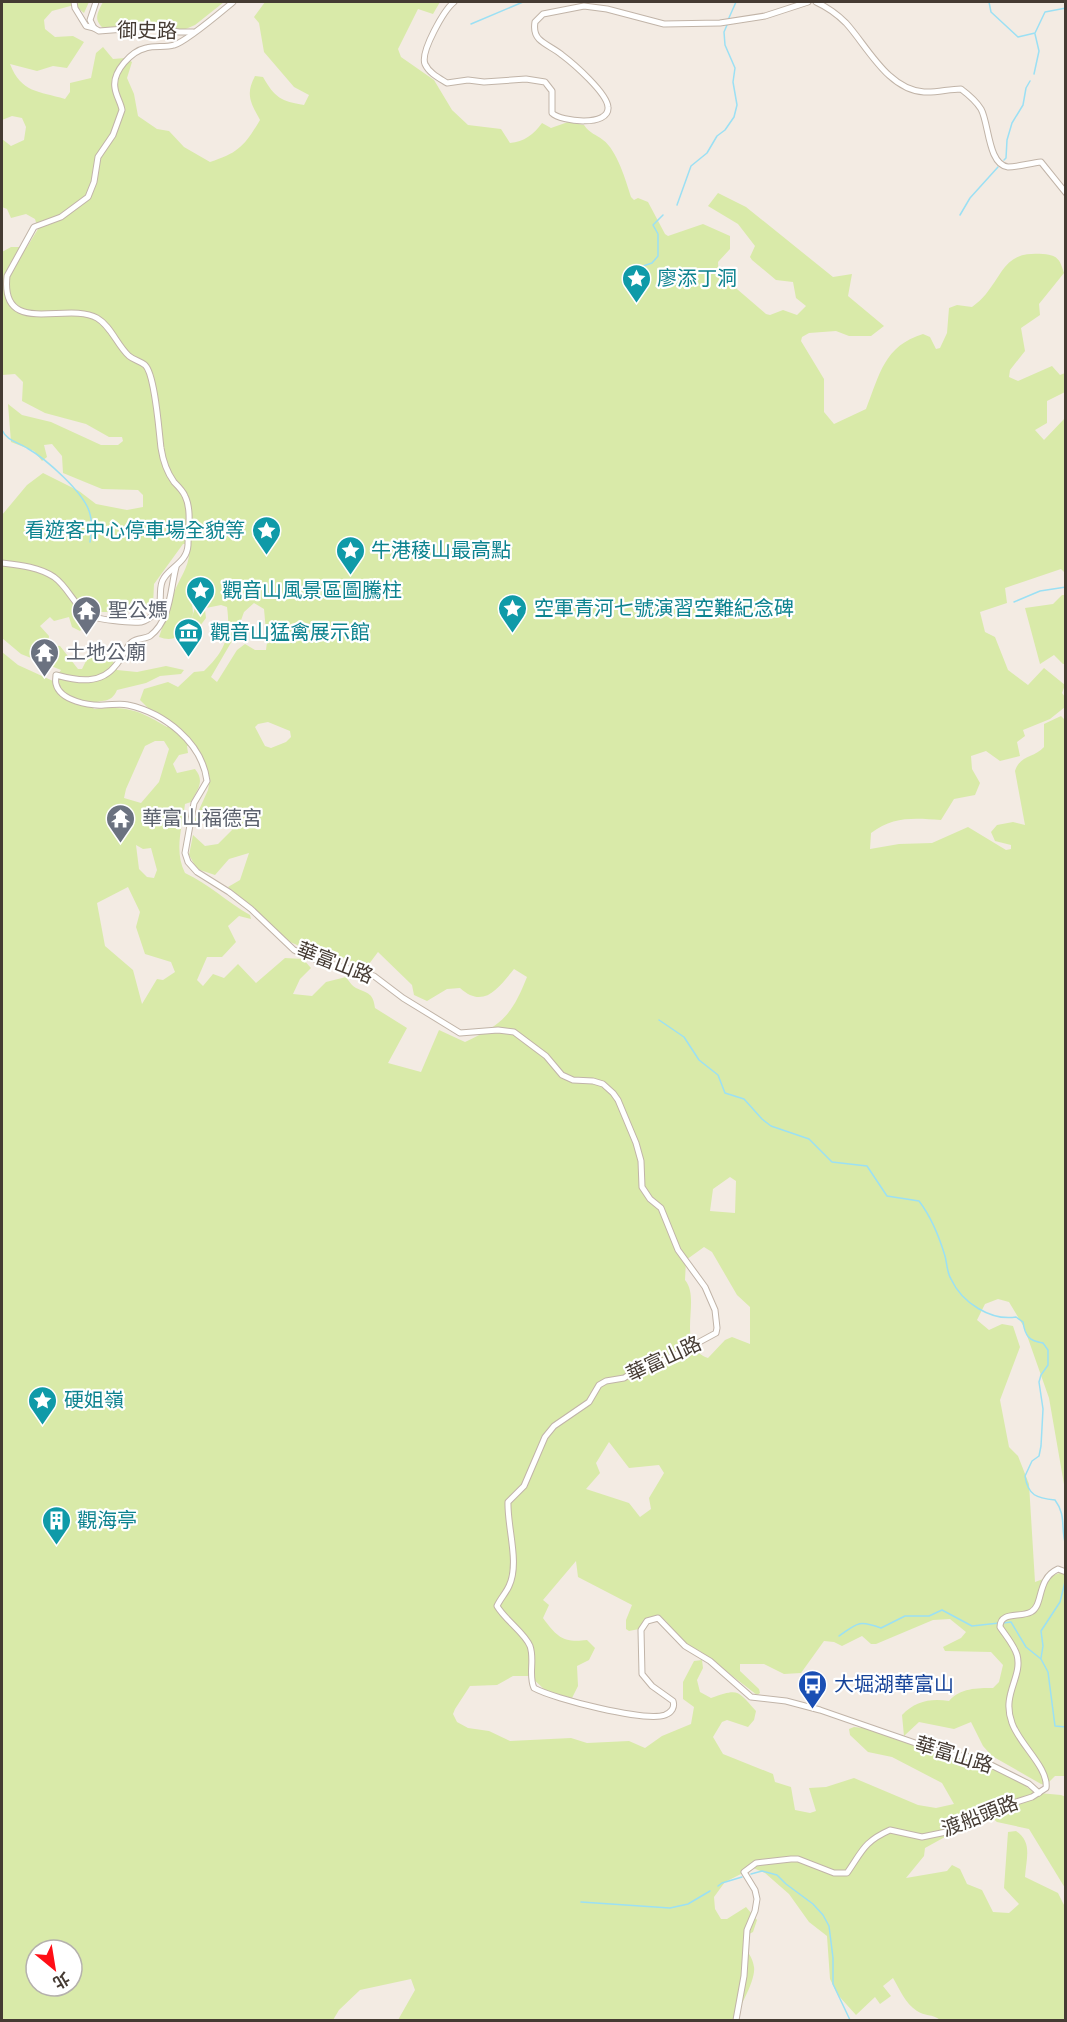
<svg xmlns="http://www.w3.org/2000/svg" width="1067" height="2022" viewBox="0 0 1067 2022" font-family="'Nunito Sans','Noto Sans TC',sans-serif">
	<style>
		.green { fill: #d9eaa9; fill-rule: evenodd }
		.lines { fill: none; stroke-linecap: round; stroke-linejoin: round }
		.stream { stroke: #9be0f4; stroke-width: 1.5 }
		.minor-casing { stroke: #c1b4a8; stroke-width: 7 }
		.minor { stroke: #fff; stroke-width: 5 }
		.labels { text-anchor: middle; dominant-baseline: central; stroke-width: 4.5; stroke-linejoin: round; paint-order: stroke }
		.street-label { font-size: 20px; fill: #453b33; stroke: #fff }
		.culture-label { font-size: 20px; fill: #0d838f; stroke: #fff; text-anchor: start }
		.worship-label { font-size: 20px; fill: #5b616d; stroke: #fff; text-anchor: start }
		.transit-label { font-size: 20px; fill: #164399; stroke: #fff; text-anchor: start }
	</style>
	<rect width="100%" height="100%" fill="#f3ebe3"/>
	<!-- green -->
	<g class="green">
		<path d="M2 2H89L84 13 74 5 52 11 44 20 45 29 55 37 73 36 84 42 67 68 53 66 37 71 10 64C21 93 39 91 65 99L70 92V83L91 78 96 53 103 47 113 59 125 58 132 62 127 78 134 94 138 116 157 129 169 131 184 147 210 162C239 153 245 145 260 120 251 103 245 95 255 76L263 77C275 98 281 101 304 105L309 95 294 87 264 52 259 23 254 17 265 2H440L433 14 418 9 398 49 401 57 434 80 452 110 468 125 501 129 510 143C524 142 534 134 542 123L551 128 568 122 584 125C590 134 596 134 603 140 617 150 626 181 631 197L634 200 638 198 648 202 665 234 668 236 703 224 730 236V249L718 262 719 278 730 283 766 314 770 315 783 310 797 315 806 306 796 298 793 282 776 280 752 260 750 257 755 246 738 224 708 206 718 193 746 207 833 277 852 274 848 296 884 326 871 336H849L836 331 809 333 802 337 801 341 824 379V412L834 424 866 409C880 374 884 346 923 334L930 337 936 349 940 348 947 333 949 308 957 305 972 307C977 303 982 299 986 294 1005 270 1006 251 1043 254 1057 255 1060 259 1064 273L1039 304 1040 315 1021 328 1025 351 1010 370 1009 377 1018 381 1052 366 1060 375 1065 373V392L1047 401V423L1035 430 1044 440 1065 418V573L1061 569 1005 588 1007 603 980 612 985 632 995 637 1008 670 1028 685 1044 668 1065 685 1062 693 1065 697V707L1050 719 1023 730 1025 736 1017 742 1020 756 1000 761 986 751 971 756 972 769 980 783 975 795 954 799 941 820C915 818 893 816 871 833L870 849 899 844 932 843 968 827 1006 850 1011 849V845L995 841 991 832 997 825 1013 822 1025 825 1015 771C1020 755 1034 758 1044 747V724L1061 716 1065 720V1490L1049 1398 1024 1327 1009 1302 998 1299 985 1304 977 1320 989 1330 1002 1324 1013 1326 1020 1347 1000 1400 1009 1447 1018 1456 1029 1484 1035 1582 1065 1571V1776H1055L1046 1785 1041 1784 992 1756 983 1746 971 1722 954 1729 919 1722 904 1736 902 1715C915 1701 931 1698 949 1701 960 1688 977 1688 993 1688L999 1682 1003 1665 991 1652 945 1651 943 1647 961 1638 966 1632 950 1619 933 1620 876 1644H871L862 1636 842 1646 834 1642 824 1641 801 1673 784 1674 764 1664H740V1671L759 1689 760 1693 757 1695 700 1651 681 1643 666 1621 658 1616 650 1617 639 1629 629 1631 626 1629V1620L632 1605 578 1577 576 1561 543 1600 549 1605 543 1618C557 1637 563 1643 587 1640L595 1648 589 1660 577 1666 578 1686 572 1698 546 1691 530 1676H513L497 1685 470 1686 455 1709 453 1714 457 1722 468 1728 489 1731 510 1741 571 1738 587 1743 629 1741 645 1748 662 1736 691 1724 694 1707 683 1699V1682L694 1661 702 1660 703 1668 697 1680 700 1692 711 1698C739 1688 737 1690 756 1711L754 1720 748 1727 727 1720 722 1722 713 1737 723 1754 773 1774 775 1782 791 1787 795 1810 810 1813 816 1811 809 1788 826 1787 854 1778 918 1805 936 1808 954 1804 942 1783 892 1757 868 1752 850 1735 849 1729 854 1727 872 1729 894 1739 972 1758 1016 1776 1028 1788 1039 1793 1061 1795 1066 1797 1065 1888 1029 1829 997 1822 984 1811 972 1822 925 1848 924 1856 906 1878 947 1871 952 1865 960 1869 967 1884 982 1890 993 1912 1009 1913 1019 1904 1004 1888 1008 1832 1016 1831C1033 1842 1026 1859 1025 1877L1058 1893 1065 1907V2020H940C933 2014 924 2016 917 2011 905 2003 900 1990 893 1978L883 1986 891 1996 880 2004 875 1997 856 2015 838 1995 830 1979 827 1936 809 1922 789 1894 765 1873 753 1868 725 1882 714 1897 715 1909 721 1919H727L746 1907 757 1920 753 1932 747 1935C744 1954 752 1953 754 1967 756 1980 739 2010 732 2020H398L415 1990 411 1979 360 1990 339 2010 333 2020H2V652L18 665 53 681 61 670 21 654 2 638V515L27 485 43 473 79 491 96 504 127 510 143 507V495L138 490 102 489 63 473 62 456 52 444 44 445 47 457 42 461 34 451 11 442 8 404 22 415 51 422 101 445H118L123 441 122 437H109L86 424 45 413 22 401 23 382 15 374 2 375V252L11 247H27L38 229 35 219 26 214 11 218 7 209 2 207V139L11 146 24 140 26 127 22 118 12 116 2 120ZM183 544H188C193 563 180 576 174 593 169 607 164 623 159 637 172 642 181 637 189 626L188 629 194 634 206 618 205 610 197 602 190 623 193 613 192 603 198 598 201 600 206 608 221 605 227 607C231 636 225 651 204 671L194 672 178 687 168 682 144 689 140 700 148 708 172 722 167 727C138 710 128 706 94 709L90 704C102 699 111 704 117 690L146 683 160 676 181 674 184 670 166 666 137 672 117 670 110 655 102 659 88 657 82 669H78L60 646 48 645 49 636 40 626 50 617 54 621 69 617 72 627 80 631 97 612H145L153 606 154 584ZM254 603 264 609 267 642 266 650H255L245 644 237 650 217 682 211 677 236 634 244 612ZM268 722 290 731 291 737 286 742 271 748 265 746 255 727 258 724ZM155 741H164L169 749 159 782 141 803 124 798 126 789 145 746ZM193 745 210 778 208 790 194 821 203 823 214 812 228 820 232 830 218 844 205 846 193 835 189 855 197 869 215 875 229 859 249 853 240 880 228 887 290 942 316 953 345 958 366 968 378 952 412 985 414 995 427 1001 447 989 460 988C484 1010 499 987 514 969L527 977C512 1015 502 1025 465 1042L439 1030 421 1072 388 1063 407 1028 375 1008C373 993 369 994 356 988 352 986 349 981 346 977L326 982 312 996 293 994 300 979 311 968 303 959 285 958 256 983 238 964 224 978 213 974 203 986 197 980 207 957H222L236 942 228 926 239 916 251 919 250 915C227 902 209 884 185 873 174 851 182 828 185 804L191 802C198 789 205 781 195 769L177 773 173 764 179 755 188 753 187 746ZM136 845 143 849 151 848 157 870 154 878 147 877 139 869ZM128 887 140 912 136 927 145 954 171 962 175 972 163 980 157 979 142 1004 133 970 105 946 97 903ZM730 1177 736 1181 735 1213 710 1211 713 1189ZM704 1247 712 1252 737 1295 750 1307V1344L732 1337 725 1340 708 1358C674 1345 702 1300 685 1280L686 1260ZM609 1442 629 1468 659 1465 664 1473 649 1498 651 1509 640 1517 629 1503 586 1489 600 1473 596 1463ZM36 1950H72V1986H36Z"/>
		<path d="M103 2H224L195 25 181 31 150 24 103 28C93 19 98 12 103 2Z"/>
		<path d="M1062 595H1065V664H1063L1054 655 1040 664 1025 608 1053 604Z"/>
	</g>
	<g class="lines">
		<!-- stream -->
		<g class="stream">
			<path d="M989 2 991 12 1018 37 1035 33 1045 12 1066 8"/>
			<path d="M728 20 736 2"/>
			<path d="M471 24 523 2"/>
			<path d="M1034 74 1039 51 1035 34"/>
			<path d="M1004 160 1006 158 1007 140 1012 123 1023 105 1026 88 1030 81"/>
			<path d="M677 205 691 166 707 153 717 136 725 130 734 117 737 105 733 82 735 68 725 45 724 32 727 25"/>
			<path d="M960 215 970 198 998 167"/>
			<path d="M631 278 637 268 652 263 658 256V234L653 225 663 215"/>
			<path d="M2 430C7 441 18 442 27 448 46 459 85 493 90 514 93 523 91 533 90 542"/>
			<path d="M1014 602 1040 591 1066 587"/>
			<path d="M659 1020 684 1037 699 1060 718 1075 725 1093 744 1099 762 1119 771 1126 809 1139 832 1162 867 1166 887 1196 919 1201C932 1218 939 1236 945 1256 947 1263 947 1273 951 1279 962 1303 991 1321 1016 1317L1023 1322C1025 1336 1029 1341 1043 1343L1048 1350V1365L1041 1375 1039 1382 1043 1409 1041 1446 1039 1456 1032 1461 1025 1476C1028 1496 1037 1498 1055 1500 1067 1516 1060 1528 1066 1546"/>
			<path d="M1003 1623 1011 1622 1026 1647 1041 1659 1048 1672 1055 1726 1066 1727"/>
			<path d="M839 1636C858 1622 860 1620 881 1628L905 1616H929L942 1610 972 1626 999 1623"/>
			<path d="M1041 1658 1043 1646 1041 1631 1060 1602 1066 1578"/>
			<path d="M751 1874 762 1871 777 1875 786 1884 813 1904 823 1915 829 1926 833 1958V1984L850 2020"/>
			<path d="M718 1886 722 1883 742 1877"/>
			<path d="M581 1902 670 1908 688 1904 710 1891"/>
		</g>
		<defs>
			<g id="minor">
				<path d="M74 2 75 8 86 26 94 28"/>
				<path d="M96 2 90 20 94 28 99 31 150 27 179 32H193"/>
				<path d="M454 2C444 10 420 52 425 64 429 73 439 78 447 83L468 80 484 82 526 79 545 82 552 91V113C561 122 610 127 608 107 607 93 574 64 562 55 555 49 545 45 539 39 534 34 534 28 535 22L543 14 584 6 607 9 664 24 720 23 765 16 808 2"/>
				<path d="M816 2C827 7 837 14 846 23 867 46 888 90 924 92 936 93 949 89 961 89 969 95 976 101 981 109 989 123 988 165 1008 167 1018 167 1031 163 1041 162L1066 193"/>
				<path d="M2 563C19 565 39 567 54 577 68 587 74 605 87 614 95 620 131 623 141 622 145 621 150 618 153 615 166 603 156 589 164 578 172 566 187 562 188 545 188 531 192 510 185 496 183 491 178 486 174 482 166 471 163 461 161 448 159 432 155 374 145 365 140 361 134 360 129 356 117 345 111 326 97 318 67 301 0 338 7 276L34 227 61 217 88 197 94 182 98 157 113 135 122 110C121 103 116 96 115 88 112 71 132 51 146 48 155 45 165 48 174 45 186 42 222 11 233 2"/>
				<path d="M176 567C170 590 171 620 150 636 145 639 137 638 132 642 125 648 122 658 116 665 101 685 78 681 56 675 56 678 55 681 56 684 60 701 90 706 104 705 112 705 120 703 128 705 164 713 202 742 207 781L194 803 185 853 188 862 197 872 229 892 251 909 294 950 313 959 374 976 403 998 460 1033 498 1030 514 1032 546 1056 562 1075 573 1080 593 1081 603 1084 613 1093 618 1100 636 1143 641 1161 642 1187 650 1199 661 1208 678 1250 705 1287 715 1310 717 1328 716 1333 666 1360 644 1365 624 1378 606 1381 599 1385 589 1402 554 1426 545 1437 524 1486 508 1502C507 1527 520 1563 509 1586 506 1593 500 1599 497 1606 505 1620 525 1633 530 1646 535 1660 528 1675 534 1688 554 1699 645 1722 665 1715 672 1712 675 1707 673 1701L652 1686 642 1674 641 1630 647 1621 658 1618 685 1646 710 1661 751 1697 786 1701 820 1710 947 1754 977 1758 1029 1784 1039 1793"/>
				<path d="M736 2020 744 1976 747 1930 755 1911 757 1899 755 1890 744 1872 756 1863 791 1859H798L834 1873H847C862 1852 863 1842 890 1830L922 1837 951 1831 962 1826 978 1814 1032 1797 1046 1788C1049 1768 1019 1744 1012 1723 1001 1694 1023 1677 1017 1655 1014 1645 1006 1636 1000 1627 1000 1611 1020 1618 1031 1612 1044 1605 1036 1579 1058 1569L1066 1572"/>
			</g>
		</defs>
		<!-- minor casing -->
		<use href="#minor" class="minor-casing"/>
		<!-- minor -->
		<use href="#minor" class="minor"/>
	</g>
	<!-- icons -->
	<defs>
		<symbol id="sight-pin" viewBox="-11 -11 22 30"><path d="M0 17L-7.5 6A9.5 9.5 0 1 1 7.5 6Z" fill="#0f9aa8" stroke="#fff"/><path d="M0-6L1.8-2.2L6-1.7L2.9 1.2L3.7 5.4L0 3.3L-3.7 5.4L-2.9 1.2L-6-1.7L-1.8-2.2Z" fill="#fff"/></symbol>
		<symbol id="temple-pin" viewBox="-11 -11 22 30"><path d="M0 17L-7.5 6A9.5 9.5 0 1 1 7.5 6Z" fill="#6b7280" stroke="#fff"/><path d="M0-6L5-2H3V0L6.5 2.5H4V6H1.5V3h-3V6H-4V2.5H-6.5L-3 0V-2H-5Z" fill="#fff"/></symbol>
		<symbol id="museum-pin" viewBox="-11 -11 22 30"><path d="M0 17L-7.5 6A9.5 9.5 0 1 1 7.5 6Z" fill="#0f9aa8" stroke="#fff"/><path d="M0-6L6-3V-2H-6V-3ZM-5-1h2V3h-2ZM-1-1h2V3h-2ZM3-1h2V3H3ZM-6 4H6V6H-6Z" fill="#fff"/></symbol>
		<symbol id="building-pin" viewBox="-11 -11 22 30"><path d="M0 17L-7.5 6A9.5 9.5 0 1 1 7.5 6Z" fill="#0f9aa8" stroke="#fff"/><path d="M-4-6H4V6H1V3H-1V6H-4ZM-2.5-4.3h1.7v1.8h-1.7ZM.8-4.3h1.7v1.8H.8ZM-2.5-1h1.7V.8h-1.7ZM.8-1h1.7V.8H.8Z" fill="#fff"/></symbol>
		<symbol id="bus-pin" viewBox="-11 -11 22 30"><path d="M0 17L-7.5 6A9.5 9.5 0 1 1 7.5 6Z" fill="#1a4fb4" stroke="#fff"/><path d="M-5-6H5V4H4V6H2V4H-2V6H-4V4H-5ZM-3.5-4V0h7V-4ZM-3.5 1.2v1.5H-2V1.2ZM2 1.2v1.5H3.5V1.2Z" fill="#fff"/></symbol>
	</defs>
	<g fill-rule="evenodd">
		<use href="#sight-pin" x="620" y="262" width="33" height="45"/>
		<use href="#sight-pin" x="250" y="514" width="33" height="45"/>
		<use href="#sight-pin" x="334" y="534" width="33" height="45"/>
		<use href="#sight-pin" x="184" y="574" width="33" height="45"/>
		<use href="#sight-pin" x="496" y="592" width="33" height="45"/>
		<use href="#temple-pin" x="70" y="594" width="33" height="45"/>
		<use href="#museum-pin" x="172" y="616" width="33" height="45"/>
		<use href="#temple-pin" x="28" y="636" width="33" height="45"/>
		<use href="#temple-pin" x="104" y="802" width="33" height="45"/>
		<use href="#sight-pin" x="26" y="1384" width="33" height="45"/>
		<use href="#building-pin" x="40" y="1504" width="33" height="45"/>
		<use href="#bus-pin" x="796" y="1668" width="33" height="45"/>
	</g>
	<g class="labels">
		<!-- street labels -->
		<g class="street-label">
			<text transform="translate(147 31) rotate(1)">御史路</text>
			<text transform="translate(335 963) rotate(21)">華富山路</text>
			<text transform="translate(664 1359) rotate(-25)">華富山路</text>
			<text transform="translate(954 1755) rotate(17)">華富山路</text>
			<text transform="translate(980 1816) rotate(-21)">渡船頭路</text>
		</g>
		<!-- culture labels -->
		<g class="culture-label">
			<text x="657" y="278">廖添丁洞</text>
			<text x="245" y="530" text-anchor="end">看遊客中心停車場全貌等</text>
			<text x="371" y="550">牛港稜山最高點</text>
			<text x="222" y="590">觀音山風景區圖騰柱</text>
			<text x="534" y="608">空軍青河七號演習空難紀念碑</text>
			<text x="210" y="632">觀音山猛禽展示館</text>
			<text x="64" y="1400">硬姐嶺</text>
			<text x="77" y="1520">觀海亭</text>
		</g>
		<!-- worship labels -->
		<g class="worship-label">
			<text x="108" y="610">聖公媽</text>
			<text x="66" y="652">土地公廟</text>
			<text x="142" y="818">華富山福德宮</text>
		</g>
		<!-- transit labels -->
		<g class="transit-label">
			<text x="834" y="1684">大堀湖華富山</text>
		</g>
	</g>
	<!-- border -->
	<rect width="1067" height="2022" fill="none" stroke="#453b33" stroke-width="6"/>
	<!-- north arrow -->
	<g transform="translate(54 1968) rotate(150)"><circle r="28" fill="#ffffff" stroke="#b5b1ad" stroke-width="1.5"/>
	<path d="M0-4.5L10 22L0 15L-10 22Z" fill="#ff0e16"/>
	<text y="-9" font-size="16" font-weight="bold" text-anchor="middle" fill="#453b33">北</text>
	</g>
</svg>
